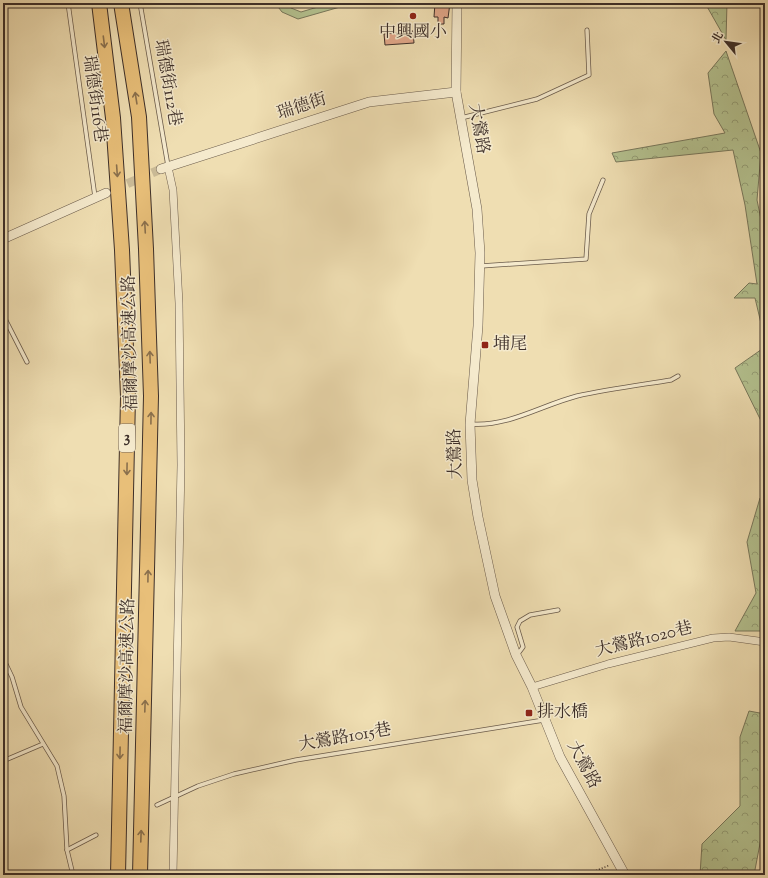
<svg xmlns="http://www.w3.org/2000/svg" width="768" height="878" viewBox="0 0 768 878" font-family="'Sorts Mill Goudy','Noto Serif TC',serif">
	<style>
		.forest { fill: url(#forest-crowns); stroke: #78785c }
		.pitch { fill: #b4c290; stroke: #78785c }
		.building { fill: #e1a789; stroke: #3d2f29 }
		.lines { fill: none; stroke-linecap: round; stroke-linejoin: round }
		.tertiary-tunnel { stroke: #cbbb97; stroke-width: 9; stroke-dasharray: 9 4.5; stroke-linecap: butt }
		.service-casing { stroke: #6a5b4b; stroke-width: 5 }
		.minor-casing { stroke: #6a5b4b; stroke-width: 8 }
		.tertiary-casing { stroke: #6a5b4b; stroke-width: 10 }
		.motorway-casing { stroke: #3d2f29; stroke-width: 16 }
		.path { stroke: #3d2f29; stroke-width: 1.5; stroke-dasharray: 1 2; stroke-linecap: butt }
		.service { stroke: #f5eacd; stroke-width: 3.5 }
		.minor { stroke: #f5eacd; stroke-width: 7 }
		.tertiary { stroke: #f5eacd; stroke-width: 9 }
		.motorway { stroke: #e8bf79; stroke-width: 14 }
		.oneway { stroke: #8a704d }
		.poi-dot { fill: #8f2418; stroke: #f5eacd; stroke-width: 1.5 }
		.labels { text-anchor: middle; dominant-baseline: central; stroke-width: 3; stroke-linejoin: round; paint-order: stroke }
		.shield { fill: #f5eacd; stroke: #74675a; stroke-width: 1 }
		.shield-label { font-size: 16px; font-weight: bold; fill: #3d2f29 }
		.poi-label { font-size: 17px; fill: #3d2f29; stroke: #f5eacd; text-anchor: start }
		.street-label { font-size: 17px; fill: #3d2f29; stroke: #f5eacd }
	</style>
	<defs>
		<pattern id="forest-crowns" width="20" height="18" patternUnits="userSpaceOnUse"><rect width="20" height="18" fill="#b4c290"/><path d="M2 6a3 3 0 1 1 6 0M12 15a3 3 0 1 1 6 0" fill="none" stroke="#949e76"/></pattern>
	</defs>
	<rect width="100%" height="100%" fill="#efdeb2"/>
	<filter id="stains"><feTurbulence type="fractalNoise" baseFrequency=".005" numOctaves="4"/><feColorMatrix values="0 0 0 0 .2 0 0 0 0 .09 0 0 0 0 .02 0 0 0 .5 -.17"/></filter>
	<radialGradient id="worn" r=".72"><stop offset=".6" stop-color="#630" stop-opacity="0"/><stop offset="1" stop-color="#630" stop-opacity=".3"/></radialGradient>
	<!-- forest -->
	<g class="forest">
		<path d="M705 3H727L726 40Z"/>
		<path d="M726 51 761 153 757 200 765 239 764 336 755 298H734L749 283 757 284 745 205 733 150 616 162 612 153 725 133 714 114 708 73Z"/>
		<path d="M765 347V429L735 368Z"/>
		<path d="M765 495V631H735L756 593 747 542 760 498Z"/>
		<path d="M749 711 765 714 762 833 754 875H700L702 844 740 806V737Z"/>
	</g>
	<!-- pitch -->
	<path class="pitch" d="M275 3H285L291 8 301 12 331 3H354L298 19 282 12Z"/>
	<!-- building -->
	<g class="building">
		<path d="M435 3H450L448 18 444 17V24H438V17H434Z"/>
		<path d="M413 31 414 43 385 45 384 34Z"/>
	</g>
	<g class="lines">
		<!-- tertiary-tunnel -->
		<path class="tertiary-tunnel" d="M115 189 161 169"/>
		<defs>
			<g id="service">
				<path d="M68 3 95 197"/>
				<path d="M140 3 168 166"/>
				<path d="M461 118 537 99 589 75 587 30"/>
				<path d="M481 266 586 259 589 214 603 180"/>
				<path d="M3 315 27 362"/>
				<path d="M471 424C508 427 542 405 577 396 608 389 640 385 671 380L678 376"/>
				<path d="M517 655 523 647 517 627 520 621 530 615 558 610"/>
				<path d="M3 658 12 677 21 707 57 766 64 796 67 850 73 875"/>
				<path d="M3 761 43 744"/>
				<path d="M157 805 198 786 234 774 296 760 544 720"/>
				<path d="M67 850 96 835"/>
			</g>
			<g id="minor">
				<path d="M168 167 173 190 179 303 181 465 173 875"/>
				<path d="M532 687 608 664 713 638 729 637 765 642"/>
			</g>
			<g id="tertiary">
				<path d="M457 3 456 92 477 209 480 253 478 326 470 424 472 480 478 517 495 596 516 655 532 687 560 757 625 875"/>
				<path d="M161 169 369 102 456 92"/>
				<path d="M3 239 106 193"/>
			</g>
			<g id="motorway">
				<path d="M99 3 113 118 122 250 128 397 118 875"/>
				<path d="M121 3 139 117 146 249 151 396 140 875"/>
			</g>
		</defs>
		<!-- service casing -->
		<use href="#service" class="service-casing"/>
		<!-- minor casing -->
		<use href="#minor" class="minor-casing"/>
		<!-- tertiary casing -->
		<use href="#tertiary" class="tertiary-casing"/>
		<!-- motorway casing -->
		<use href="#motorway" class="motorway-casing"/>
		<!-- path -->
		<path class="path" d="M585 875 610 865"/>
		<!-- service -->
		<use href="#service" class="service"/>
		<!-- minor -->
		<use href="#minor" class="minor"/>
		<!-- tertiary -->
		<use href="#tertiary" class="tertiary"/>
		<!-- motorway -->
		<use href="#motorway" class="motorway"/>
	</g>
	<!-- one-way arrows -->
	<defs><path id="oneway-shaft" d="M-6 0H5M1.5-3L5.5 0L1.5 3" fill="none" stroke-width="1.6" stroke-linecap="round" stroke-linejoin="round"/></defs>
	<g class="oneway">
		<use href="#oneway-shaft" transform="translate(104 42) rotate(83)"/>
		<use href="#oneway-shaft" transform="translate(136 98) rotate(-99)"/>
		<use href="#oneway-shaft" transform="translate(117 171) rotate(86)"/>
		<use href="#oneway-shaft" transform="translate(145 227) rotate(-93)"/>
		<use href="#oneway-shaft" transform="translate(150 357) rotate(-92)"/>
		<use href="#oneway-shaft" transform="translate(151 418) rotate(-89)"/>
		<use href="#oneway-shaft" transform="translate(127 469) rotate(91)"/>
		<use href="#oneway-shaft" transform="translate(148 576) rotate(-89)"/>
		<use href="#oneway-shaft" transform="translate(145 706) rotate(-88)"/>
		<use href="#oneway-shaft" transform="translate(120 753) rotate(91)"/>
		<use href="#oneway-shaft" transform="translate(141 836) rotate(-88)"/>
	</g>
	<!-- markers -->
	<g class="poi-dot">
		<circle cx="413" cy="16" r="4"/>
		<rect x="481" y="341" width="8" height="8" rx="2"/>
		<rect x="525" y="709" width="8" height="8" rx="2"/>
	</g>
	<g class="labels">
		<!-- shield labels -->
		<rect class="shield" x="119" y="424" width="16" height="28" rx="3"/>
		<g class="shield-label">
			<text x="127" y="438">3</text>
		</g>
		<!-- poi labels -->
		<g class="poi-label">
			<text x="413" y="33" text-anchor="middle">中興國小</text>
			<text x="493" y="345">埔尾</text>
			<text x="537" y="713">排水橋</text>
		</g>
		<!-- street labels -->
		<g class="street-label">
			<text transform="translate(167 83) rotate(80)">瑞德街112巷</text>
			<text transform="translate(94 99) rotate(82)">瑞德街116巷</text>
			<text transform="translate(302 107) rotate(-18)">瑞德街</text>
			<text transform="translate(478 129) rotate(80)">大鶯路</text>
			<text transform="translate(131 343) rotate(-91)">福爾摩沙高速公路</text>
			<text transform="translate(456 454) rotate(-92)">大鶯路</text>
			<text transform="translate(644 640) rotate(-14)">大鶯路1020巷</text>
			<text transform="translate(128 666) rotate(-89)">福爾摩沙高速公路</text>
			<text transform="translate(345 738) rotate(-10)">大鶯路1015巷</text>
			<text transform="translate(583 765) rotate(62)">大鶯路</text>
		</g>
	</g>
	<!-- margin -->
	<rect width="768" height="878" fill="none" stroke="#efdeb2" stroke-width="16"/>
	<rect x="4" y="4" width="760" height="870" fill="none" stroke="#3d2f29" stroke-width="2"/>
	<rect x="8" y="8" width="752" height="862" fill="none" stroke="#3d2f29"/>
	<!-- north arrow -->
	<g transform="translate(726 42) rotate(299)" stroke="#f5eacd" stroke-width="3" paint-order="stroke">
	<path d="M0-3L7 15L0 10L-7 15Z" fill="#3d2f29"/>
	<text y="-6" font-size="11" font-weight="bold" text-anchor="middle" fill="#3d2f29">北</text>
	</g>
	<rect width="100%" height="100%" filter="url(#stains)"/>
	<rect width="100%" height="100%" fill="url(#worn)"/>
</svg>
